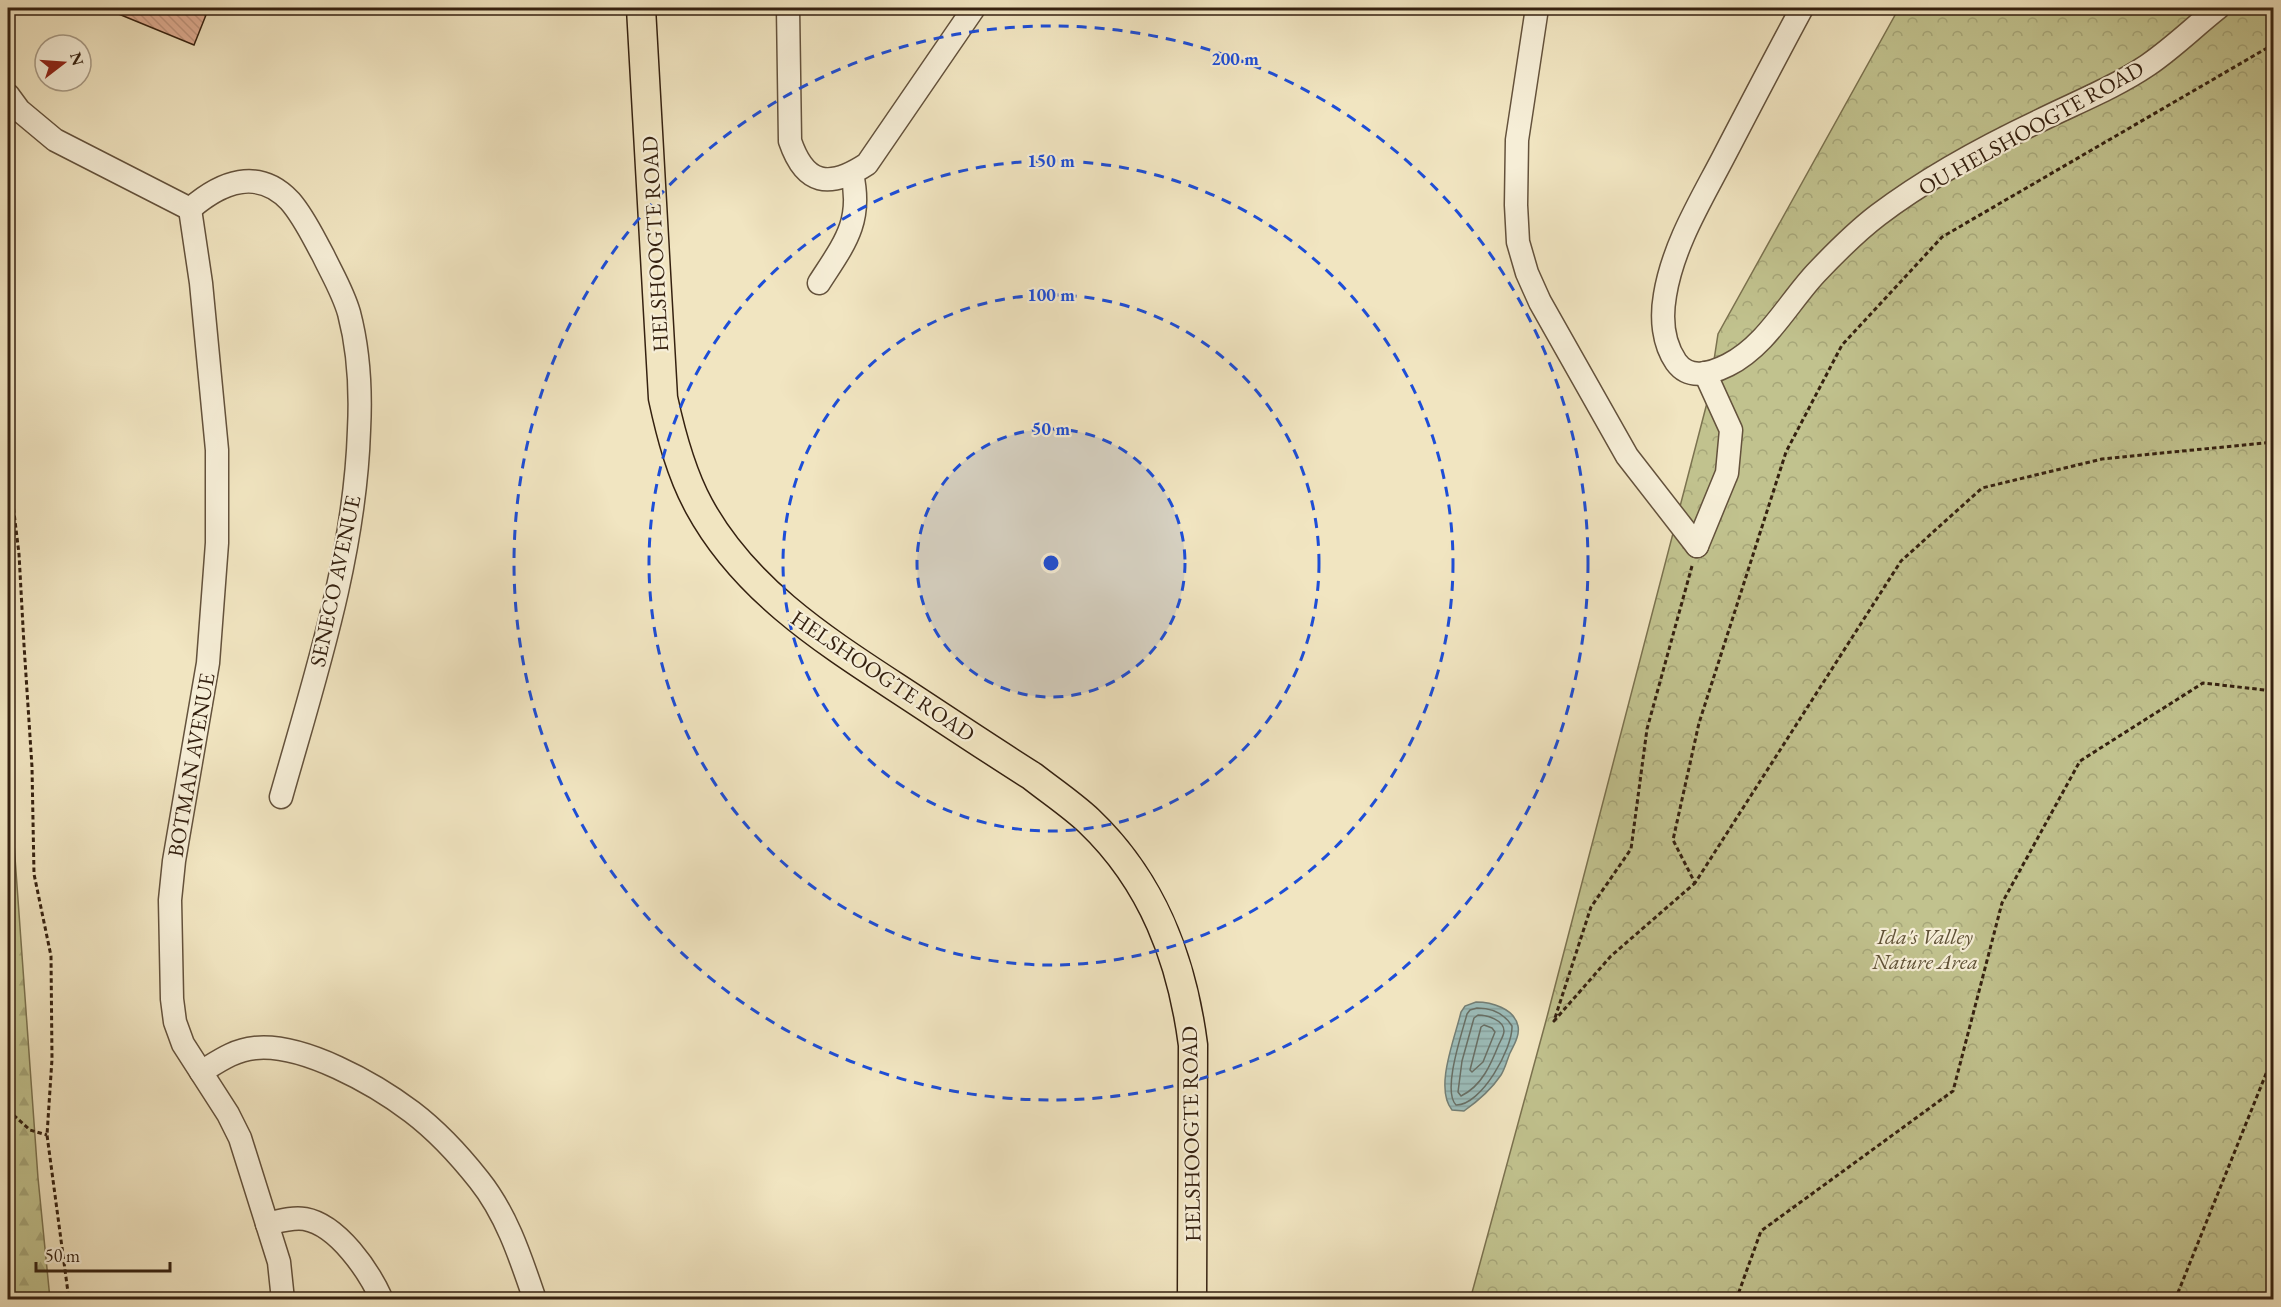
<svg xmlns="http://www.w3.org/2000/svg" width="2281" height="1307" viewBox="0 0 2281 1307" font-family="'EB Garamond',serif">
	<style>
		.forest { fill: url(#forest-firs); stroke: #7b724f; stroke-width: 1.5 }
		.park { fill: url(#park-crowns); stroke: #7b724f; stroke-width: 1.5 }
		.water { fill: url(#water-rules); stroke: #737f76; stroke-width: 1.5 }
		.lines { fill: none; stroke-linecap: round; stroke-linejoin: round }
		.shore { stroke: #686f65; stroke-width: 1.5 }
		.building { fill: url(#building-back-hatch); stroke: #352110; stroke-width: 1.5 }
		.minor-casing { stroke: #64523c; stroke-width: 25 }
		.major-casing { stroke: #352110; stroke-width: 31 }
		.path { stroke: #352110; stroke-width: 3; stroke-dasharray: 4.5 3; stroke-linecap: butt }
		.minor { stroke: #f6eed7; stroke-width: 22 }
		.major { stroke: #f1e5c1; stroke-width: 28 }
		.ring { fill: none; stroke: #1d4ed8; stroke-width: 3; stroke-dasharray: 10 8 }
		.labels { text-anchor: middle; dominant-baseline: central; stroke-width: 4.5; stroke-linejoin: round; paint-order: stroke }
		.street-label { font-size: 22px; fill: #352110; stroke: #f6eed7 }
		.park-label { font-size: 22px; font-style: italic; fill: #5f5136; stroke: #f6eed7 }
		.centre { fill: #1d4ed8; stroke: #f6eed7; stroke-width: 3 }
		.ring-label { font-size: 18px; text-anchor: middle; font-weight: bold; fill: #1d4ed8; stroke: #f6eed7; stroke-width: 4.5; stroke-linejoin: round; paint-order: stroke }
	</style>
	<defs>
		<pattern id="forest-firs" width="22" height="20" patternUnits="userSpaceOnUse" patternTransform="scale(1.5)"><rect width="22" height="20" fill="#c1c28e"/><path d="M5 1l3.5 6h-7zM16 11l3.5 6h-7z" fill="#a6a679"/></pattern>
		<pattern id="park-crowns" width="20" height="18" patternUnits="userSpaceOnUse" patternTransform="scale(1.5)"><rect width="20" height="18" fill="#c1c28e"/><path d="M2 6a3 3 0 1 1 6 0M12 15a3 3 0 1 1 6 0" fill="none" stroke="#a6a679"/></pattern>
		<pattern id="water-rules" width="6" height="5" patternUnits="userSpaceOnUse" patternTransform="scale(1.5)"><rect width="6" height="5" fill="#9cbdba"/><path d="M0 2.5h6" fill="none" stroke="#87a29f"/></pattern>
		<pattern id="building-back-hatch" width="6" height="6" patternUnits="userSpaceOnUse" patternTransform="scale(1.5)"><rect width="6" height="6" fill="#e2b096"/><path d="M-1 5l2 2M0 0l6 6M5-1l2 2" fill="none" stroke="#c29780"/></pattern>
	</defs>
	<rect width="100%" height="100%" fill="#f1e5c1"/>
	<filter id="stains"><feTurbulence type="fractalNoise" baseFrequency=".00333" numOctaves="4"/><feColorMatrix values="0 0 0 0 .2 0 0 0 0 .09 0 0 0 0 .02 0 0 0 .5 -.17"/></filter>
	<radialGradient id="worn" r=".72"><stop offset=".6" stop-color="#630" stop-opacity="0"/><stop offset="1" stop-color="#630" stop-opacity=".3"/></radialGradient>
	<!-- forest -->
	<path class="forest" d="M8 760 38 1178 50 1299H8Z"/>
	<!-- park -->
	<path class="park" d="M1899 8H2273V1299L1470 1300 1547 1017 1708 399 1718 334Z"/>
	<!-- water -->
	<path class="water" d="M1476 1002C1491 1002 1514 1008 1518 1026 1520 1035 1514 1045 1510 1053 1507 1060 1505 1069 1501 1075 1491 1090 1478 1101 1464 1111L1452 1110C1434 1088 1455 1038 1461 1012L1465 1006Z"/>
	<g class="lines">
		<!-- shore -->
		<g class="shore">
			<path d="M1477 1008C1492 1008 1504 1013 1512 1026 1513 1048 1481 1106 1456 1105 1442 1091 1462 1033 1467 1014L1470 1010Z"/>
			<path d="M1478 1015C1487 1015 1504 1020 1504 1031 1504 1035 1501 1040 1499 1044 1491 1064 1482 1086 1461 1096L1458 1092 1462 1061 1474 1018Z"/>
			<path d="M1484 1025 1492 1028 1495 1032 1483 1062 1472 1072 1470 1070 1481 1027Z"/>
		</g>
	</g>
	<!-- building -->
	<path class="building" d="M104 8H187L206 15 194 45Z"/>
	<g class="lines">
		<defs>
			<g id="minor">
				<path d="M788 8 790 141C805 185 829 189 867 164L974 8"/>
				<path d="M1537 8 1517 140 1516 205 1518 242 1527 273 1540 302 1627 456 1697 546"/>
				<path d="M1802 8C1775 58 1749 108 1723 158 1700 202 1673 246 1665 295 1661 318 1663 343 1676 362 1689 380 1710 374 1728 365 1766 346 1788 303 1816 273 1834 254 1857 231 1878 215 1927 178 1984 147 2039 121 2075 103 2114 88 2148 65 2173 48 2194 27 2218 8"/>
				<path d="M8 95 19 110 55 140 190 209"/>
				<path d="M190 209 201 283 217 450V543L208 663 174 861 170 900 172 999 175 1022 183 1044 228 1114 240 1138 279 1262 283 1300"/>
				<path d="M190 209C221 182 258 167 290 201 304 217 313 237 323 255 332 274 343 292 349 313 359 351 361 391 359 430 355 556 315 677 281 797"/>
				<path d="M819 283C844 244 863 222 852 174"/>
				<path d="M1697 546 1727 473 1731 430 1705 373"/>
				<path d="M201 1072C219 1061 234 1050 255 1048 303 1043 375 1084 412 1112 437 1131 460 1156 479 1180 507 1215 521 1259 535 1300"/>
				<path d="M267 1224C280 1221 292 1217 305 1219 338 1225 369 1271 382 1300"/>
			</g>
			<path id="major" d="M641 8 663 398C671 435 681 473 699 506 743 587 819 637 894 686 940 716 986 747 1032 776 1051 791 1072 805 1089 821 1153 882 1182 960 1193 1045L1192 1300"/>
		</defs>
		<!-- minor casing -->
		<use href="#minor" class="minor-casing"/>
		<!-- major casing -->
		<use href="#major" class="major-casing"/>
		<!-- path -->
		<g class="path">
			<path d="M2274 44 1942 237 1842 345 1786 452 1699 723 1673 840 1695 883 1901 561 1982 488 2102 459 2274 442"/>
			<path d="M8 451 9 471"/>
			<path d="M9 471 19 554 24 645 32 767 34 874 51 956 52 1059 47 1135 69 1300"/>
			<path d="M1692 566 1647 729 1631 849 1591 907 1554 1021 1611 956 1695 883"/>
			<path d="M8 1110 30 1130 47 1135"/>
			<path d="M1736 1300 1761 1231 1953 1091 2002 903 2080 761 2203 683 2274 691"/>
			<path d="M2175 1300 2274 1054"/>
		</g>
		<!-- minor -->
		<use href="#minor" class="minor"/>
		<!-- major -->
		<use href="#major" class="major"/>
	</g>
	<!-- distance rings -->
	<circle cx="1051" cy="563" r="134" fill="#1d4ed8" fill-opacity=".12"/>
	<g class="ring">
		<circle cx="1051" cy="563" r="134"/>
		<circle cx="1051" cy="563" r="268"/>
		<circle cx="1051" cy="563" r="402"/>
		<circle cx="1051" cy="563" r="537"/>
	</g>
	<g class="labels">
		<!-- street labels -->
		<g class="street-label">
			<text transform="translate(2031 128) rotate(-29)">OU HELSHOOGTE ROAD</text>
			<text transform="translate(655 244) rotate(-93)">HELSHOOGTE ROAD</text>
			<text transform="translate(335 581) rotate(-78)">SENECO AVENUE</text>
			<text transform="translate(883 676) rotate(34)">HELSHOOGTE ROAD</text>
			<text transform="translate(191 765) rotate(-80)">BOTMAN AVENUE</text>
			<text transform="translate(1191 1134) rotate(-91)">HELSHOOGTE ROAD</text>
		</g>
		<!-- park labels -->
		<g class="park-label">
			<text x="1925" y="936">Ida's Valley<tspan x="1925" dy="25">Nature Area</tspan></text>
		</g>
	</g>
	<circle cx="1051" cy="563" r="9" class="centre"/>
	<g class="ring-label">
		<text x="1235" y="65">200 m</text>
		<text x="1051" y="167">150 m</text>
		<text x="1051" y="301">100 m</text>
		<text x="1051" y="435">50 m</text>
	</g>
	<!-- margin -->
	<rect width="2281" height="1307" fill="none" stroke="#f1e5c1" stroke-width="30"/>
	<rect x="9" y="9" width="2263" height="1289" fill="none" stroke="#352110" stroke-width="3"/>
	<rect x="15" y="15" width="2251" height="1277" fill="none" stroke="#352110" stroke-width="1.5"/>
	<!-- north arrow -->
	<g transform="translate(63 63) rotate(73)"><circle r="28" fill="#f6eed7" stroke="#a99c87" stroke-width="1.5"/>
	<path d="M0-4.5L10 22L0 15L-10 22Z" fill="#8f2418"/>
	<text y="-9" font-size="16" font-weight="bold" text-anchor="middle" fill="#352110">N</text>
	</g>
	<!-- scale -->
	<path d="M36 1262v9h134v-9" fill="none" stroke="#352110" stroke-width="3"/>
	<text x="45" y="1262" font-size="18" fill="#352110" stroke="#f6eed7" stroke-width="4.5" paint-order="stroke">50 m</text>
	<rect width="100%" height="100%" filter="url(#stains)"/>
	<rect width="100%" height="100%" fill="url(#worn)"/>
</svg>
